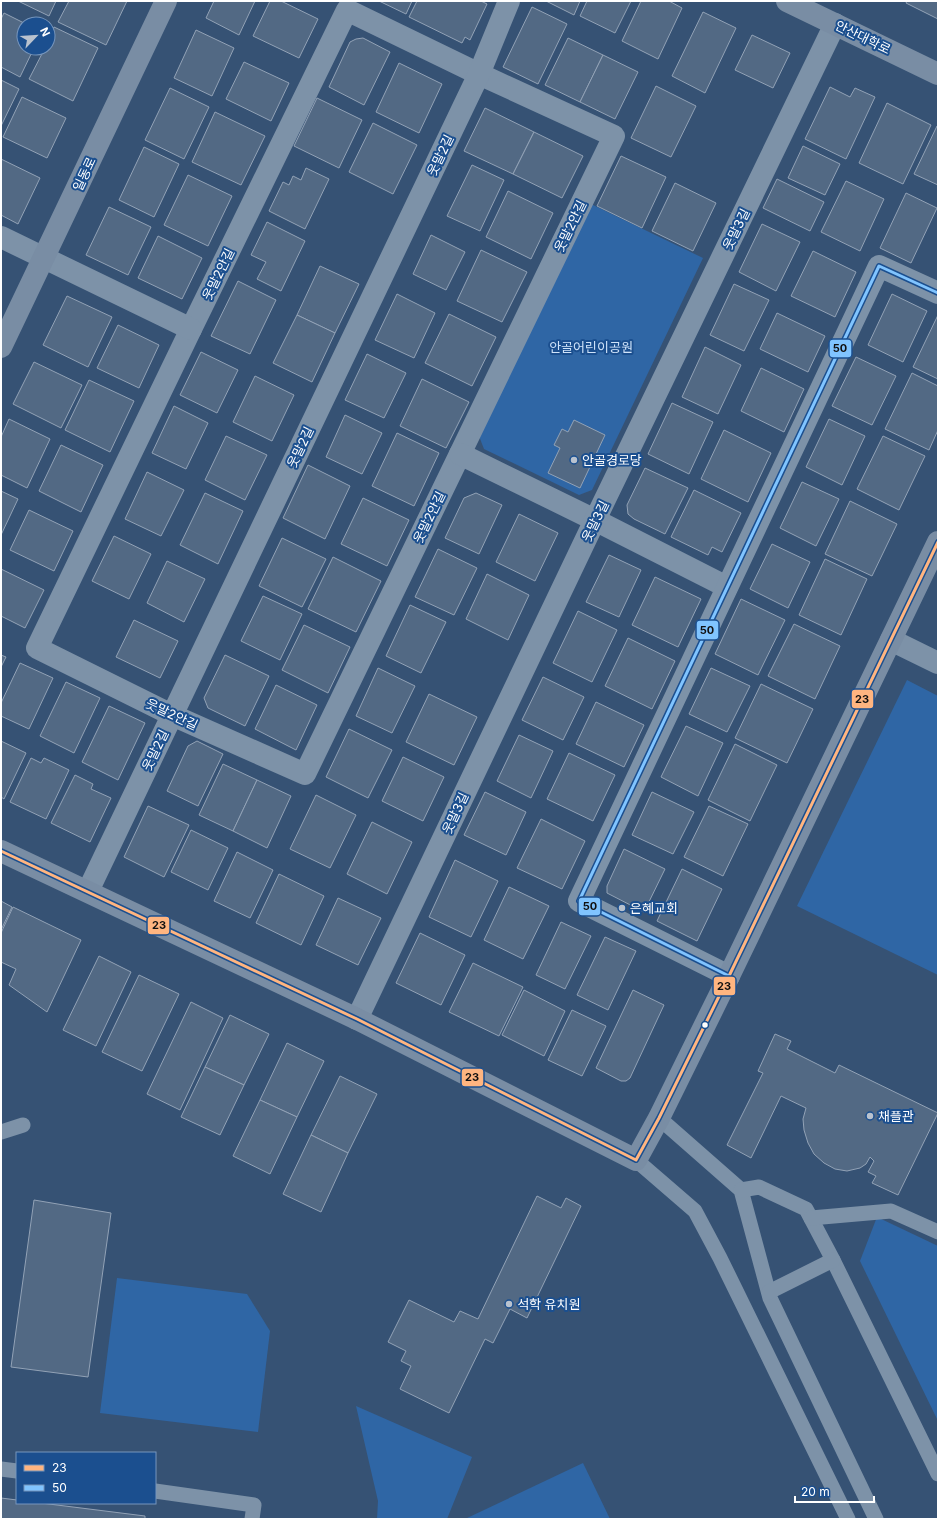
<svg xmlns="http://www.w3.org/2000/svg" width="939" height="1520" viewBox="0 0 939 1520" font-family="Inter,'Noto Sans KR',sans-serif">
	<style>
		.green { fill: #2f66a5 }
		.building { fill: #526984; stroke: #92a2b6 }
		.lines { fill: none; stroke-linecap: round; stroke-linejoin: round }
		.lane { stroke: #7d92a8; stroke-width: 15 }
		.street { stroke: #7d92a8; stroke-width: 22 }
		.secondary { stroke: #798da4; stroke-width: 22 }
		.bus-1-casing { stroke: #1b4f8f; stroke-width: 6 }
		.bus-2-casing { stroke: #1b4f8f; stroke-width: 6 }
		.bus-1 { stroke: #ffb580; stroke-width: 3 }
		.bus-2 { stroke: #80c4ff; stroke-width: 3 }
		.poi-dot { fill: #b9c2ce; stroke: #1b4f8f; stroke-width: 1.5 }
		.bus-dot { fill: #fff; stroke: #1b4f8f; stroke-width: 1.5 }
		.labels { text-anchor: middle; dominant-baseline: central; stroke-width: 4; stroke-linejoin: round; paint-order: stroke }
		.street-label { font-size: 13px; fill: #fff; stroke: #1b4f8f }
		.park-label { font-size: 13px; fill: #cfe3fa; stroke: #1b4f8f }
		.poi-label { font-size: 13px; fill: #fff; stroke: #1b4f8f; text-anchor: start }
		.line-badge { stroke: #1b4f8f; stroke-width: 1.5 }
		.pale-badge-label { font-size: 11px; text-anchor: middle; font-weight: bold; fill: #111 }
	</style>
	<rect width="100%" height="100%" fill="#365274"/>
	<!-- green -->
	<g class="green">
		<path d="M591 204 703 258 592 490 579 495 484 449 479 436Z"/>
		<path d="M907 680 938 696V975L797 906Z"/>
		<path d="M877 1217 938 1246V1421L860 1261Z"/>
		<path d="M117 1278 247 1294 270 1331 258 1432 100 1413Z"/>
		<path d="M356 1406 472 1457 447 1519H377L378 1501Z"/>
		<path d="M583 1463 610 1519H465Z"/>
	</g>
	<!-- building -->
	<g class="building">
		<path d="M18 1H56L49 16Z"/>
		<path d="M69 1H127L106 45 58 22Z"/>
		<path d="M214 1H255L239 35 206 18Z"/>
		<path d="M270 1H281L318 19 299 58 253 36Z"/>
		<path d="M379 1H412L406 14Z"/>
		<path d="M417 1H481L487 4 470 40 465 37 462 43 409 17Z"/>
		<path d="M546 1H580L574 15Z"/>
		<path d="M587 1H631L615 33 580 16Z"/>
		<path d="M641 1H669L682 8 658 59 622 41Z"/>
		<path d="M907 1H938V19L906 3Z"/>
		<path d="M532 7 567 24 538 84 503 67Z"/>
		<path d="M703 12 736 28 705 93 672 76Z"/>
		<path d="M4 13 26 24H24V48H34L20 77 1 67V19Z"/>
		<path d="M54 27 98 48 73 101 29 79 45 48H48V41Z"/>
		<path d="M196 30 234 48 212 96 174 78Z"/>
		<path d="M752 35 790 53 773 88 735 70Z"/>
		<path d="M363 38 390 52 364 105 329 87 350 42 356 39Z"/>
		<path d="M568 38 603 55 580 102 545 85Z"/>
		<path d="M603 55 638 72 615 119 580 102Z"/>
		<path d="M244 62 289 83 271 121 226 99Z"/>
		<path d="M399 63 442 84 419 133 376 112Z"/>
		<path d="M1 80 19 89 1 126Z"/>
		<path d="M656 86 696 106 671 157 631 138Z"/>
		<path d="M830 87 850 97 855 88 875 97 846 159 805 139Z"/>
		<path d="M170 88 209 107 184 159 145 140Z"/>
		<path d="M22 97 66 118 47 158 3 137Z"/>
		<path d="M317 98 362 120 339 168 294 146Z"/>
		<path d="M887 103 931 125 903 184 859 163Z"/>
		<path d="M485 108 534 132 513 174 464 151Z"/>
		<path d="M215 112 265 136 241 185 192 162Z"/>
		<path d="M373 123 417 145 393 194 349 172Z"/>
		<path d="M937 126 938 127V185L914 174Z"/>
		<path d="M534 132 583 156 562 198 513 174Z"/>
		<path d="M803 146 840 164 825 195 788 178Z"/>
		<path d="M144 147 179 164 154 217 119 200Z"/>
		<path d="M621 156 666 177 642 228 597 206Z"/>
		<path d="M1 159 40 178 18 224 1 215Z"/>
		<path d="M472 165 504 180 480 231 447 216Z"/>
		<path d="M306 168 329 179 305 229 269 211 283 182 289 185 293 176 301 180Z"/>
		<path d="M188 175 232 196 208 246 164 225Z"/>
		<path d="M777 179 824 202 810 231 763 208Z"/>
		<path d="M846 181 884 199 860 251 821 232Z"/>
		<path d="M675 183 716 203 693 251 652 231Z"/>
		<path d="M508 191 553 213 531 259 486 237Z"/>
		<path d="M906 193 937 208 911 263 880 248Z"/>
		<path d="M109 207 151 227 128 275 86 255Z"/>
		<path d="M267 222 305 241 281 291 257 279 266 262 251 255Z"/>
		<path d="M762 224 800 242 776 291 739 272Z"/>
		<path d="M431 235 465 252 446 290 413 274Z"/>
		<path d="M158 236 202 258 182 299 138 278Z"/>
		<path d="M481 250 527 272 502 322 457 301Z"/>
		<path d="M813 251 856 272 835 317 791 296Z"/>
		<path d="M320 266 359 284 335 333 297 315Z"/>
		<path d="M238 281 276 300 250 354 211 336Z"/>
		<path d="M734 284 769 300 744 351 710 335Z"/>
		<path d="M397 294 435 313 414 358 375 340Z"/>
		<path d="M892 294 927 311 903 362 868 345Z"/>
		<path d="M67 296 112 317 88 367 43 345Z"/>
		<path d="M777 313 825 336 808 372 760 349Z"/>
		<path d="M449 314 496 337 472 386 425 363Z"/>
		<path d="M297 315 335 333 312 382 273 363Z"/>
		<path d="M938 315V379L913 367Z"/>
		<path d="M118 325 159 345 139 388 97 368Z"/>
		<path d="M705 347 741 365 718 414 682 397Z"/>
		<path d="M201 352 238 370 217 413 180 395Z"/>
		<path d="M367 354 406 373 384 418 345 400Z"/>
		<path d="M856 357 896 376 872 425 832 406Z"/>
		<path d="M34 362 82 385 61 428 13 404Z"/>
		<path d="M761 368 804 389 784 432 741 411Z"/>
		<path d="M912 373 938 386V430L929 450 885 429Z"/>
		<path d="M255 376 294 395 272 441 233 422Z"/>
		<path d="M422 379 469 402 446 448 400 426Z"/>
		<path d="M89 380 134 401 110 452 65 430Z"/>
		<path d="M672 403 713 422 689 474 648 454Z"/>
		<path d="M174 406 208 423 186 469 152 453Z"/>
		<path d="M345 415 382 433 362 474 326 457Z"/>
		<path d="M9 419 50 439 27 488 1 475V437Z"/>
		<path d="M829 419 865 436 842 485 806 467Z"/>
		<path d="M574 420 605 435 580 488 548 473 560 448 554 445 562 429 568 432Z"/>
		<path d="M724 430 771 453 748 502 701 479Z"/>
		<path d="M397 433 439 453 414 506 372 486Z"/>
		<path d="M226 436 267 455 245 500 205 480Z"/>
		<path d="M883 436 925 456 899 510 857 489Z"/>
		<path d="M61 445 103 465 81 512 39 491Z"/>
		<path d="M308 465 350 486 325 539 283 518Z"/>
		<path d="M645 468 688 488 665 534 634 519 628 514 627 505Z"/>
		<path d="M147 472 184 490 161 536 125 519Z"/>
		<path d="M802 482 839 499 816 546 780 528Z"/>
		<path d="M694 490 741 513 722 552 712 547 708 555 671 537Z"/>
		<path d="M1 491 18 499 1 535Z"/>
		<path d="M205 493 243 511 218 564 180 545Z"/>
		<path d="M476 493 502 505 479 554 445 538 464 498Z"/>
		<path d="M363 498 409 520 387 566 341 544Z"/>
		<path d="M850 501 897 524 872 576 825 554Z"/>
		<path d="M29 510 73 531 54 571 10 550Z"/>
		<path d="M519 514 558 533 535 581 496 562Z"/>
		<path d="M114 536 151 554 129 599 92 581Z"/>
		<path d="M282 538 326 559 302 607 259 586Z"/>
		<path d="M772 544 810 562 788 608 750 589Z"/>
		<path d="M438 549 477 568 454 615 415 597Z"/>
		<path d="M609 555 641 570 619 617 586 602Z"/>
		<path d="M333 557 381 581 356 632 308 609Z"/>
		<path d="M825 559 867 579 841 635 799 615Z"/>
		<path d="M167 561 205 579 184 622 147 603Z"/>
		<path d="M1 569 44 590 25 628 1 616Z"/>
		<path d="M487 574 529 595 508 640 466 619Z"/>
		<path d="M655 577 701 599 678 647 632 625Z"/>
		<path d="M263 596 302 614 280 660 241 641Z"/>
		<path d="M741 599 785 620 758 675 715 654Z"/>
		<path d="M410 605 446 622 421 673 386 656Z"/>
		<path d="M578 611 617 630 592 682 553 663Z"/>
		<path d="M134 620 178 641 160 678 116 657Z"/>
		<path d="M794 624 840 646 815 699 768 676Z"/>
		<path d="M304 625 350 647 328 693 282 670Z"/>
		<path d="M628 638 675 661 652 709 605 686Z"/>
		<path d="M1 655 6 657 1 667Z"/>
		<path d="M225 655 269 676 245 726 208 708 204 698Z"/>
		<path d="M20 663 53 678 29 729 1 716V703Z"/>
		<path d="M378 668 415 686 392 733 356 716Z"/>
		<path d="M711 668 750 686 727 732 689 714Z"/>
		<path d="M543 677 584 697 563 740 522 720Z"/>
		<path d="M66 682 100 698 74 753 40 736Z"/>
		<path d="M761 684 813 709 787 763 735 738Z"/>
		<path d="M276 685 317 705 296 750 255 729Z"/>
		<path d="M429 694 477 717 454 765 406 742Z"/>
		<path d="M596 702 644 725 624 767 576 744Z"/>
		<path d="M109 706 145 723 118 780 82 762Z"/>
		<path d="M686 726 723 743 698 796 661 777Z"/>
		<path d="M349 729 392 750 368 798 326 777Z"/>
		<path d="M519 735 553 751 531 798 497 781Z"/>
		<path d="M1 741 26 753 4 799 1 797Z"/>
		<path d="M197 741 223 754 198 806 167 791 188 746Z"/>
		<path d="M735 744 777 765 750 821 708 800Z"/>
		<path d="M569 753 615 775 593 821 547 799Z"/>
		<path d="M403 757 444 777 423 821 382 801Z"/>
		<path d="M31 758 41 763 44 758 69 770 46 819 10 802Z"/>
		<path d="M223 764 257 780 233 831 199 815Z"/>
		<path d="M75 775 93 784 91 789 111 798 90 842 51 823Z"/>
		<path d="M257 780 291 796 267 848 233 831Z"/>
		<path d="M485 792 526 812 506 855 464 835Z"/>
		<path d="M652 792 694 812 673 854 632 835Z"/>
		<path d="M316 795 356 815 330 868 290 849Z"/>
		<path d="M148 806 189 825 164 877 124 857Z"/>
		<path d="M709 806 748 824 723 876 684 857Z"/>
		<path d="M541 819 585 841 562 889 517 868Z"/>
		<path d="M372 822 412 842 387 894 347 874Z"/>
		<path d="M191 830 228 848 208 890 171 872Z"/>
		<path d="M624 849 665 869 644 912 607 893V886Z"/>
		<path d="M237 852 273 870 250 918 214 901Z"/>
		<path d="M455 860 498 881 471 937 429 917Z"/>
		<path d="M682 869 722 889 697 941 657 921Z"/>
		<path d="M279 874 324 896 301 945 256 923Z"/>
		<path d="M509 887 549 906 523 959 484 940Z"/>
		<path d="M338 898 381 918 358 965 316 945Z"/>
		<path d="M1 901 12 907 1 930Z"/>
		<path d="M13 907 81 940 47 1012 9 985 16 969 1 962V933Z"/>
		<path d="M561 922 591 936 565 989 536 975Z"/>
		<path d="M420 933 465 955 441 1005 396 983Z"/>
		<path d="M605 937 636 951 608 1010 577 995Z"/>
		<path d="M99 956 131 972 96 1046 63 1030Z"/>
		<path d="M473 963 523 987 499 1036 449 1012Z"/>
		<path d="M139 975 179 994 142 1071 102 1052Z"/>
		<path d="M524 990 565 1011 544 1056 502 1035Z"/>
		<path d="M633 990 664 1005 630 1078 626 1081H621L596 1068Z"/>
		<path d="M191 1002 223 1018 180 1110 147 1094Z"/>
		<path d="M572 1010 606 1026 582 1076 548 1060Z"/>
		<path d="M230 1015 269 1034 244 1085 205 1067Z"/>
		<path d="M775 1034 791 1041 787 1049 835 1073 839 1065 938 1113 898 1195 872 1183 876 1176 868 1172 874 1161 870 1157 866 1164 860 1168 847 1171 835 1169 824 1163 814 1154 808 1143 804 1130 803 1119 806 1108 781 1096 751 1158 727 1145 763 1073 758 1071Z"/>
		<path d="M287 1043 324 1061 297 1117 260 1100Z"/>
		<path d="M205 1067 244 1085 220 1135 181 1117Z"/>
		<path d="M340 1076 377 1094 348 1153 311 1135Z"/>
		<path d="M260 1100 297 1117 270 1174 233 1156Z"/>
		<path d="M311 1135 348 1153 321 1212 283 1194Z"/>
		<path d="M537 1196 561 1208 566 1198 581 1206 527 1318 510 1309 493 1343 485 1339 449 1413 400 1389 411 1366 401 1361 406 1351 388 1342 409 1300 454 1322 460 1311 478 1319Z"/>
		<path d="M34 1200 111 1213 88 1377 11 1367Z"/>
		<path d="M1 1498 17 1500V1503H41L145 1516V1519H1Z"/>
	</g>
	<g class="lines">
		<!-- lane -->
		<g class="lane">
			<path d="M659 1118 741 1190 770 1298 876 1519"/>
			<path d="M1 1132 23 1125"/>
			<path d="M636 1160 695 1211 720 1258 848 1519"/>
			<path d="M741 1190 759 1187 806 1209 833 1260 938 1474"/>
			<path d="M811 1218 891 1211 938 1232"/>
			<path d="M769 1292 833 1260"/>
			<path d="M1 1469 17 1471"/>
			<path d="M155 1491 254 1505 252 1519"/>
		</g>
		<!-- street -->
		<g class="street">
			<path d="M347 10 479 74 614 136 305 774 172 715 37 648 191 329Z"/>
			<path d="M1 237 191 329"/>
			<path d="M460 454 595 520 727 587"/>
			<path d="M891 640 938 663"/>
			<path d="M88 891 479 74 509 1"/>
			<path d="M729 976 579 901 879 266 938 293"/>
			<path d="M357 1019 595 520 835 24"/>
		</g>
		<!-- secondary -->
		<g class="secondary">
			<path d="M787 1 938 74"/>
			<path d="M1 347 166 1"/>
			<path d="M1 851 357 1019 636 1160 659 1118 729 976 938 542"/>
		</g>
		<defs>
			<path id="bus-1" d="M1 851 357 1019 636 1160 659 1118 729 976 938 542"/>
			<path id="bus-2" d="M729 976 579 901 879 266 938 293"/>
		</defs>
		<!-- bus-1 casing -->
		<use href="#bus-1" class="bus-1-casing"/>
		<!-- bus-2 casing -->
		<use href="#bus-2" class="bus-2-casing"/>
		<!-- bus-1 -->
		<use href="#bus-1" class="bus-1"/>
		<!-- bus-2 -->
		<use href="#bus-2" class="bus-2"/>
	</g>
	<!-- markers -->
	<g class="poi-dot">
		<circle cx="574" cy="460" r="4"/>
		<circle cx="622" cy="908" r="4"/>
		<circle cx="870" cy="1116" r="4"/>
		<circle cx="509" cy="1304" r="4"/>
	</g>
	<circle class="bus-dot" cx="705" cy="1025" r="3.5"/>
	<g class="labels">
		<!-- street labels -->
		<g class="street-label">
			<text transform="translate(863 37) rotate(26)">안산대학로</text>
			<text transform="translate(440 155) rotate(-64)">웃말2길</text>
			<text transform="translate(84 174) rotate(-65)">일동로</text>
			<text transform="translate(570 226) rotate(-64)">웃말2안길</text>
			<text transform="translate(736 229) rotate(-64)">웃말3길</text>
			<text transform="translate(218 274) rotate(-64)">웃말2안길</text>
			<text transform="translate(300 447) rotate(-64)">웃말2길</text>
			<text transform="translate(429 517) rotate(-64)">웃말2안길</text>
			<text transform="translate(595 521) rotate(-64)">웃말3길</text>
			<text transform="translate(172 714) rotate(25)">웃말2안길</text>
			<text transform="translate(155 750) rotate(-64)">웃말2길</text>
			<text transform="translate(455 813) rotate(-65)">웃말3길</text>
		</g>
		<!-- park labels -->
		<g class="park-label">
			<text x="591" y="347">안골어린이공원</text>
		</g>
		<!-- poi labels -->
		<g class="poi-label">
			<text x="582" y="460">안골경로당</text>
			<text x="630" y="908">은혜교회</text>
			<text x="878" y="1116">채플관</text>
			<text x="517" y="1304">석학 유치원</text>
		</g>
	</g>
	<g class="line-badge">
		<rect x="829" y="339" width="23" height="19" rx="4" fill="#80c4ff"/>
		<rect x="696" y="620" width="23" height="20" rx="4" fill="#80c4ff"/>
		<rect x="851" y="689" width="23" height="20" rx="4" fill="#ffb580"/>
		<rect x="578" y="897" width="23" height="19" rx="4" fill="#80c4ff"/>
		<rect x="147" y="916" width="23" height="19" rx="4" fill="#ffb580"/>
		<rect x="713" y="976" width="23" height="20" rx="4" fill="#ffb580"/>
		<rect x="461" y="1068" width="23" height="19" rx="4" fill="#ffb580"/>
	</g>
	<g class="pale-badge-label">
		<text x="840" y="352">50</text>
		<text x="707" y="634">50</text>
		<text x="862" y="703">23</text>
		<text x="590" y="910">50</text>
		<text x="159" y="929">23</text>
		<text x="724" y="990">23</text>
		<text x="472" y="1081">23</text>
	</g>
	<!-- border -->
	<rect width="939" height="1520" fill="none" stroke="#ffffff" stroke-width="4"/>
	<!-- legend -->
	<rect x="16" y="1452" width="140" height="52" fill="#1b4f8f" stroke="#7695bc"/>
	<rect x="24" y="1465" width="20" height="6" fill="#ffb580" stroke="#7695bc"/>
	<text x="52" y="1472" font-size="12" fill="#ffffff">23</text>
	<rect x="24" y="1485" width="20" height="6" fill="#80c4ff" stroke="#7695bc"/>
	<text x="52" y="1492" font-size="12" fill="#ffffff">50</text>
	<!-- north arrow -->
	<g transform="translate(36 36) rotate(65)"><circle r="19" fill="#1b4f8f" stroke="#7695bc"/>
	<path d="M0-3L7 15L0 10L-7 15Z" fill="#b9c2ce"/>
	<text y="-6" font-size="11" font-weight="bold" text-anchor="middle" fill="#ffffff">N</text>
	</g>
	<!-- scale -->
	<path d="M795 1496v6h79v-6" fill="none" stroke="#ffffff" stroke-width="2"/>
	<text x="801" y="1496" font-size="12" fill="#ffffff" stroke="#1b4f8f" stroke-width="3" paint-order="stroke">20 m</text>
</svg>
